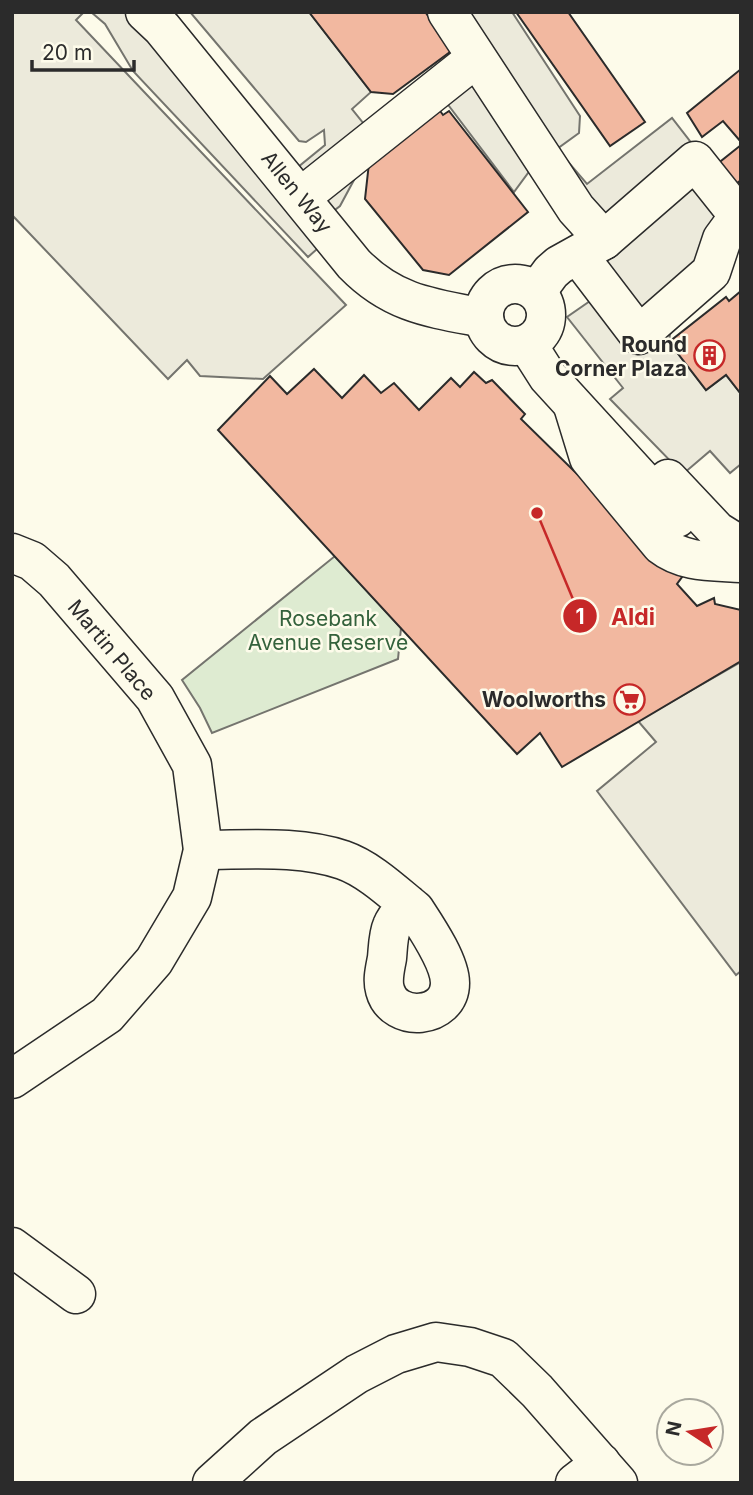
<svg xmlns="http://www.w3.org/2000/svg" width="753" height="1495" viewBox="0 0 753 1495" font-family="Inter,sans-serif">
	<style>
		.green { fill: #deebd1; stroke: #74746e; stroke-width: 2 }
		.parking { fill: #eceadb; stroke: #74746e; stroke-width: 2 }
		.building { fill: #f2b8a0; stroke: #2b2b2b; stroke-width: 2 }
		.lines { fill: none; stroke-linecap: round; stroke-linejoin: round }
		.minor-casing { stroke: #2b2b2b; stroke-width: 41 }
		.minor { stroke: #fdfbea; stroke-width: 38 }
		.labels { text-anchor: middle; dominant-baseline: central; stroke-width: 5; stroke-linejoin: round; paint-order: stroke }
		.street-label { font-size: 21px; fill: #2b2b2b; stroke: #fdfbea }
		.poi-label { font-size: 21px; font-weight: bold; fill: #2b2b2b; stroke: #fdfbea; text-anchor: end }
		.park-label { font-size: 21px; fill: #34623c; stroke: #fdfbea }
		.leader { fill: none; stroke: #c62828; stroke-width: 2.5 }
		.callout-dot { fill: #c62828; stroke: #fdfbea; stroke-width: 2.5 }
		.mark-label { font-size: 21px; text-anchor: middle; font-weight: bold; fill: #fff }
		.callout-label { font-size: 23px; text-anchor: middle; font-weight: bold; fill: #c62828; stroke: #fdfbea; stroke-width: 5; stroke-linejoin: round; paint-order: stroke }
	</style>
	<rect width="100%" height="100%" fill="#fdfbea"/>
	<!-- green -->
	<path class="green" d="M335 556 401 628 398 659 212 733 200 708 182 680Z"/>
	<!-- parking -->
	<g class="parking">
		<path d="M12 12H84L76 20 346 305 263 379 200 376 187 360 168 379 12 215Z"/>
		<path d="M91 12H174L298 167 325 145 324 130 306 142 299 141 190 12H309L371 92 352 109 384 149 361 167 340 206 331 213 342 227 308 257 133 71 105 24Z"/>
		<path d="M460 12H512L580 116 579 133 557 149 587 184 672 118 728 190 741 180V236L724 283 670 334 669 342 706 390 726 375 741 394V464L730 473 710 451 683 474 610 399 623 388 567 317 590 301 579 283 571 223 531 169 514 192 446 102Z"/>
		<path d="M741 662V971L736 975 597 791 656 742 638 721Z"/>
	</g>
	<!-- building -->
	<g class="building">
		<path d="M309 12H425L454 49 393 94 371 92Z"/>
		<path d="M516 12H568L645 122 610 146Z"/>
		<path d="M741 69V142L723 121 702 137 687 113Z"/>
		<path d="M438 108 443 115 449 111 528 212 449 275 423 270 365 199 369 163Z"/>
		<path d="M741 145V180L728 190 711 169Z"/>
		<path d="M741 291V394L726 375 706 390 669 342 726 297 729 301Z"/>
		<path d="M314 369 342 398 364 375 381 393 394 383 419 410 451 378 460 387 474 372 486 383 492 380 525 414 521 419 682 577 677 584 697 606 714 598 715 604 741 610V661L562 767 540 733 517 754 218 430 270 376 287 394Z"/>
	</g>
	<g class="lines">
		<defs>
			<g id="minor">
				<path d="M145 12 162 28 354 264C393 304 431 308 484 318"/>
				<path d="M447 12 576 209 604 240"/>
				<path d="M301 197 476 58"/>
				<path d="M578 255 639 335 711 272 722 239 741 213"/>
				<circle cx="515" cy="315" r="31"/>
				<path d="M537 291 551 272 559 265 604 240 695 161 738 215"/>
				<path d="M527 344 548 377 677 518"/>
				<path d="M573 406 589 458 661 545C684 563 712 561 741 563"/>
				<path d="M668 479 717 531 741 546"/>
				<path d="M12 553 32 561 54 580 155 698 192 765 203 850 192 897 154 961 107 1015 12 1079"/>
				<path d="M203 850C249 850 299 845 343 860 369 869 394 893 415 910 426 927 450 962 450 983 450 1019 394 1024 385 990 382 980 385 969 387 958 388 948 388 935 392 926 395 918 403 910 408 904"/>
				<path d="M12 1247 76 1294"/>
				<path d="M212 1483 263 1437 357 1374 396 1354 436 1342 470 1347 503 1358 537 1391 618 1483"/>
				<path d="M575 1483 601 1463"/>
			</g>
		</defs>
		<!-- minor casing -->
		<use href="#minor" class="minor-casing"/>
		<!-- minor -->
		<use href="#minor" class="minor"/>
	</g>
	<!-- icons -->
	<defs>
		<symbol id="building-ring" viewBox="-11 -11 22 22"><circle r="9.5" fill="#fdfbea" stroke="#c62828" stroke-width="1.5"/><path d="M-4-6H4V6H1V3H-1V6H-4ZM-2.5-4.3h1.7v1.8h-1.7ZM.8-4.3h1.7v1.8H.8ZM-2.5-1h1.7V.8h-1.7ZM.8-1h1.7V.8H.8Z" fill="#c62828"/></symbol>
		<symbol id="supermarket-ring" viewBox="-11 -11 22 22"><circle r="9.5" fill="#fdfbea" stroke="#c62828" stroke-width="1.5"/><path d="M-6-5.5h2.5l.6 2H6L4.5 2H-2.5L-4.4-4H-6ZM-1.5 3.2a1.3 1.3 0 1 0 .1 0ZM3 3.2a1.3 1.3 0 1 0 .1 0Z" fill="#c62828"/></symbol>
	</defs>
	<g fill-rule="evenodd">
		<use href="#building-ring" x="692" y="338" width="35" height="35"/>
		<use href="#supermarket-ring" x="612" y="682" width="35" height="35"/>
	</g>
	<g class="labels">
		<!-- street labels -->
		<g class="street-label">
			<text transform="translate(297 192) rotate(51)">Allen Way</text>
			<text transform="translate(112 650) rotate(50)">Martin Place</text>
		</g>
		<!-- poi labels -->
		<g class="poi-label">
			<text x="687" y="344">Round<tspan x="687" dy="24">Corner Plaza</tspan></text>
			<text x="606" y="699">Woolworths</text>
		</g>
		<!-- park labels -->
		<g class="park-label">
			<text x="328" y="618">Rosebank<tspan x="328" dy="24">Avenue Reserve</tspan></text>
		</g>
	</g>
	<!-- callouts -->
	<path class="leader" d="M537 513L580 616"/>
	<g class="callout-dot">
		<circle cx="537" cy="513" r="7"/>
		<circle cx="580" cy="616" r="18"/>
	</g>
	<g class="mark-label">
		<text x="580" y="624">1</text>
	</g>
	<g class="callout-label">
		<text x="633" y="625">Aldi</text>
	</g>
	<!-- border -->
	<rect width="753" height="1495" fill="none" stroke="#2b2b2b" stroke-width="28"/>
	<!-- north arrow -->
	<g transform="translate(690 1432) rotate(282)"><circle r="33" fill="#fdfbea" stroke="#a9a89e" stroke-width="2"/>
	<path d="M0-5L12 26L0 18L-12 26Z" fill="#c62828"/>
	<text y="-10" font-size="19" font-weight="bold" text-anchor="middle" fill="#2b2b2b">N</text>
	</g>
	<!-- scale -->
	<path d="M32 60v10h102v-10" fill="none" stroke="#2b2b2b" stroke-width="3.5"/>
	<text x="42" y="60" font-size="21" fill="#2b2b2b" stroke="#fdfbea" stroke-width="5" paint-order="stroke">20 m</text>
</svg>
